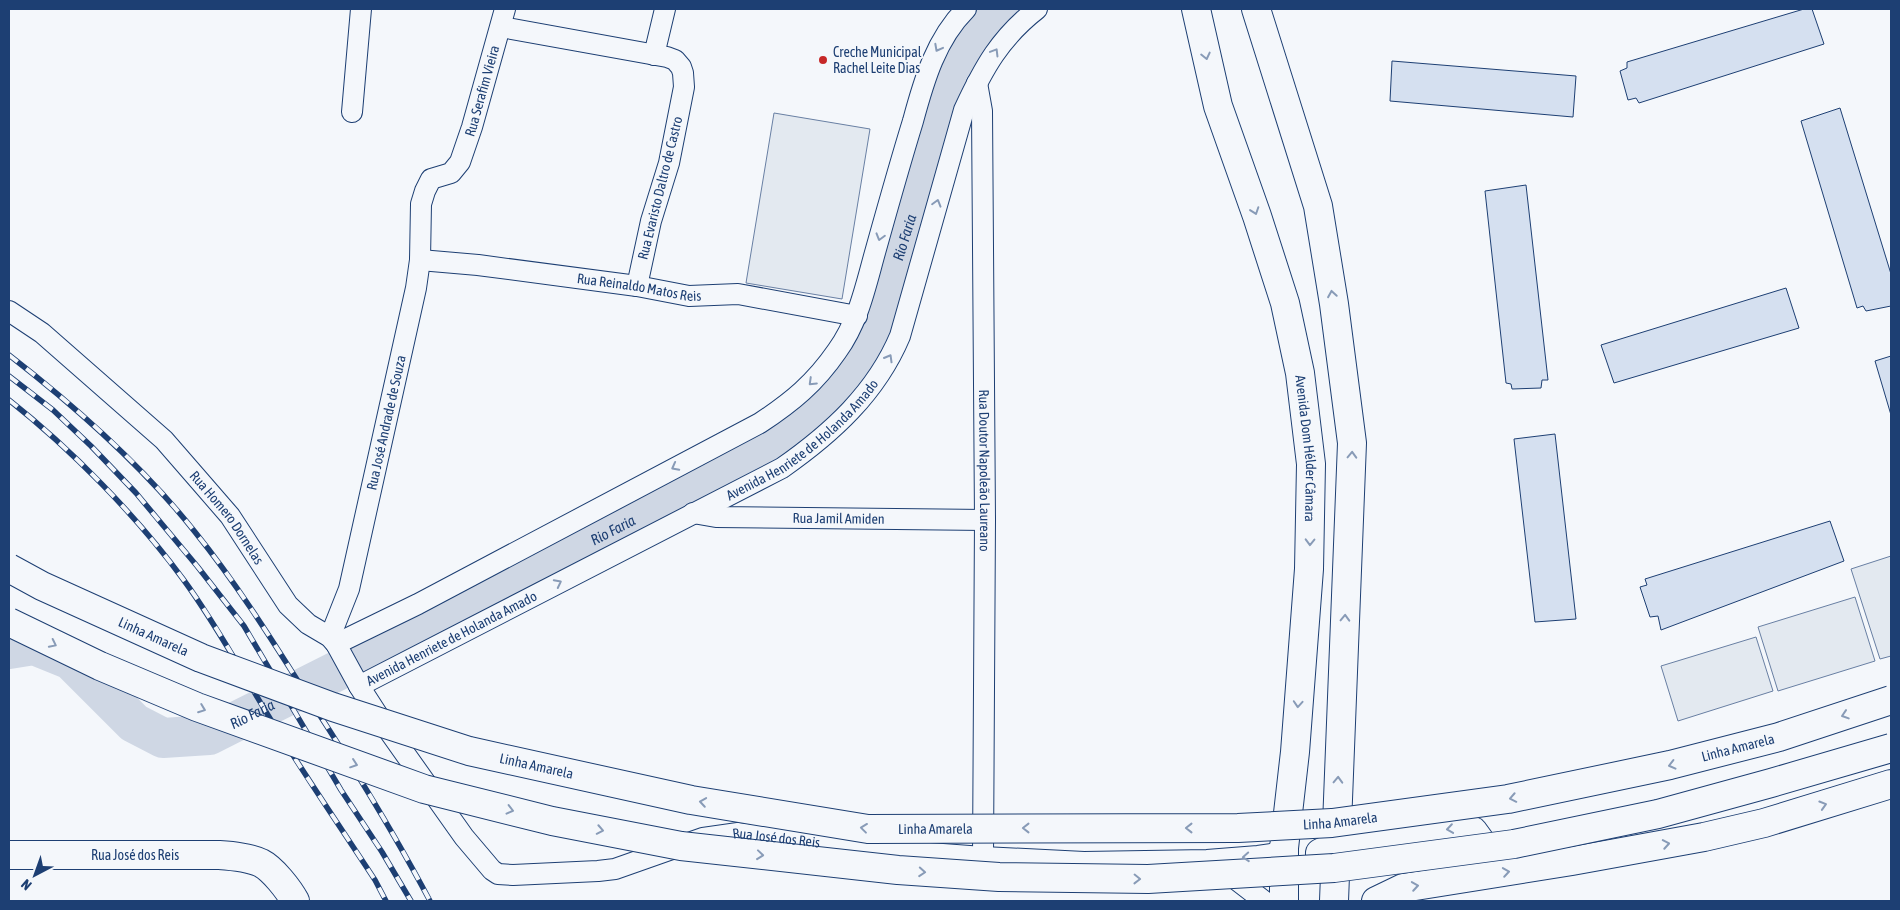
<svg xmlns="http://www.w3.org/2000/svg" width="1900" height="910" viewBox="0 0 1900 910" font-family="'Asap Condensed',sans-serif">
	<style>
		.green { fill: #e3e9f0; stroke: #687fa3 }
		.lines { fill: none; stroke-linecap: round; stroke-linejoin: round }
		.river { stroke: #cfd7e4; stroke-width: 40 }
		.building { fill: #d5e0f0; stroke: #1d3f73 }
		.street-casing { stroke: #1d3f73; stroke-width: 22 }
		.secondary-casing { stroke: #1d3f73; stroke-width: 30 }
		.primary-casing { stroke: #1d3f73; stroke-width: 30 }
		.highway-casing { stroke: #1d3f73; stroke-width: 30 }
		.street { stroke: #f4f7fb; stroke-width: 20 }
		.secondary { stroke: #f4f7fb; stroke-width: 28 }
		.primary { stroke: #f4f7fb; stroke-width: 28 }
		.highway { stroke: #f4f7fb; stroke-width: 28 }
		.rail-casing { stroke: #1d3f73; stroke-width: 5.5 }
		.rail { stroke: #f4f7fb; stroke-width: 4; stroke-dasharray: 11; stroke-linecap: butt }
		.highway-bridge-casing { stroke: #1d3f73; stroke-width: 30; stroke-linecap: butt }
		.highway-bridge { stroke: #f4f7fb; stroke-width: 28 }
		.oneway { stroke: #889bb7 }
		.poi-dot { fill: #c62828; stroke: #f4f7fb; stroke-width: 2 }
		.labels { text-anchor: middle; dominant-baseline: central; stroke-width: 4; stroke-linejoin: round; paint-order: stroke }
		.poi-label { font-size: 14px; fill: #1d3f73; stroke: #f4f7fb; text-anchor: start }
		.street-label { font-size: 14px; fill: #1d3f73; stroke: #f4f7fb }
		.water-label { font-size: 15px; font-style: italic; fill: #1d3f73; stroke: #f4f7fb }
	</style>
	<rect width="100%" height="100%" fill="#f4f7fb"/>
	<!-- green -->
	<g class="green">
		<path d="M774 113 870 129 842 299 746 283Z"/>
		<path d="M1891 556V656L1880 659 1851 569Z"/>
		<path d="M1855 597 1875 661 1778 691 1758 627Z"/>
		<path d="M1756 637 1773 691 1678 721 1661 666Z"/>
	</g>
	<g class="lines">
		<!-- river -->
		<path class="river" id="s1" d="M9 649 34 645 71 660 134 723 163 738 209 735 365 657 763 452 807 423 846 381 874 333 955 73 978 32 1002 9"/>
	</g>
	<!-- building -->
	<g class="building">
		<path d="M1804 9H1812L1824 44 1639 103 1636 98 1628 100 1620 71 1627 68V62Z"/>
		<path d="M1392 61 1576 76 1573 117 1390 101Z"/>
		<path d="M1840 108 1891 274V306L1866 311 1863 306 1857 308 1801 121Z"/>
		<path d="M1526 185 1548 380H1542L1541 388 1512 389 1511 384 1506 383 1485 191Z"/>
		<path d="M1786 288 1799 328 1614 383 1601 345Z"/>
		<path d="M1891 356V415L1875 361Z"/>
		<path d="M1555 434 1576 619 1535 622 1514 439Z"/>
		<path d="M1830 521 1844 561 1661 630 1658 616 1650 617 1640 587 1647 585 1645 579Z"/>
	</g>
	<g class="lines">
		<defs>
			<g id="street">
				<path d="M501 27 667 57 675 60 681 67 683 73 684 87 669 163 651 221 637 286"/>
				<path d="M654 55 665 9"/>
				<path id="s2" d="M977 83 982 111 985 520 983 857"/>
				<path d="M352 112 361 9"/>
				<path id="s3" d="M420 260 478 265 637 286 689 296 738 294 857 316"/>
				<path id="s4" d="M9 311 42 333 164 440 204 486 230 516 288 605 308 624 330 637 336 644 359 686 379 717 464 837 492 870 498 874 513 875 598 871 615 869 703 838 738 833 875 849 983 857 1084 862 1207 860 1258 856 1272 854 1284 848"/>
				<path id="s5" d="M693 513 716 517 985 520"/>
				<path id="s6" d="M330 637 349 589 416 288 420 260 421 204 425 191 431 179 451 173 460 162 472 127 505 9"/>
				<path d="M336 644 418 604 760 423C792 402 815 383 837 351 859 321 866 284 876 249 888 206 900 163 913 121 924 80 936 39 966 9"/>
				<path id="s7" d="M359 686 782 468C832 433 876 393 900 336L964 110C984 67 1000 38 1037 9"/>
				<path d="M1225 871 1264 901"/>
			</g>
			<g id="secondary">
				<path id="s8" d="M9 855H218C232 856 248 857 261 863 273 869 289 890 295 901"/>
			</g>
			<g id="primary">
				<path id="s9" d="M1196 9 1218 106 1257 216 1285 303 1300 373 1311 464 1309 569 1295 752 1284 848V901"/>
				<path d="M1256 9 1318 206 1334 304 1352 443 1334 901"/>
				<path d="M1320 853 1335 846 1460 827 1473 831 1481 842 1479 856 1471 869"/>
			</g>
			<path id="highway" d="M1376 901 1403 888 1572 861 1704 837 1764 823 1891 784"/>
		</defs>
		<!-- street casing -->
		<use href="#street" class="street-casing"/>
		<!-- secondary casing -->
		<use href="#secondary" class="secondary-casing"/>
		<!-- primary casing -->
		<use href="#primary" class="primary-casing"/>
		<!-- highway casing -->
		<use href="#highway" class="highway-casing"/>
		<!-- street -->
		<use href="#street" class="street"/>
		<!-- secondary -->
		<use href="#secondary" class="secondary"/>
		<!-- primary -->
		<use href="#primary" class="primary"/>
		<!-- highway -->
		<use href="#highway" class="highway"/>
		<defs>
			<g id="rail">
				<path d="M9 355C76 407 142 465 195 532 237 584 272 640 308 697 351 763 393 831 430 901"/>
				<path d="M9 376 53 410 91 446 136 493 197 566 244 626 341 790 382 852 411 901"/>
				<path d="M9 400C71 449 136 515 183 579 219 628 247 682 279 733 310 783 343 831 375 880L386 901"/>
			</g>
		</defs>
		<!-- rail casing -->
		<use href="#rail" class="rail-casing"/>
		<!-- rail -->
		<use href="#rail" class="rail"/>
		<defs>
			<g id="highway-bridge">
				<path id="s10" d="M9 568 42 586 201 658 333 707 469 751 691 800 868 829 1238 828 1332 823 1508 799 1670 765 1779 737 1891 700"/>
				<path d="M9 622 100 666 197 707 424 789 552 821 681 846 898 870 999 877 1148 879 1334 868 1514 844 1658 814 1771 783 1891 748"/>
			</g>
		</defs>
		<!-- highway-bridge casing -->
		<use href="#highway-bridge" class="highway-bridge-casing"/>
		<!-- highway-bridge -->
		<use href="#highway-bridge" class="highway-bridge"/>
	</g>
	<!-- one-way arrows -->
	<defs><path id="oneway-chevron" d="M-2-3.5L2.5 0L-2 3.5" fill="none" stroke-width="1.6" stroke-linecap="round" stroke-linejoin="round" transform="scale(1.25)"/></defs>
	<g class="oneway">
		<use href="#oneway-chevron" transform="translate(938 48) rotate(118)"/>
		<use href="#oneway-chevron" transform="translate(995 52) rotate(-59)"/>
		<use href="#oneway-chevron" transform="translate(1206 56) rotate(77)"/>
		<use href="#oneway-chevron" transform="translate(937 203) rotate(-74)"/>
		<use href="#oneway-chevron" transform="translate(1255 211) rotate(71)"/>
		<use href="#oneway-chevron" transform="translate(880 237) rotate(106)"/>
		<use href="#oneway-chevron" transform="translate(1332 294) rotate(-99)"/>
		<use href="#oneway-chevron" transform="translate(889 358) rotate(-60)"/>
		<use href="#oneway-chevron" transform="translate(812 382) rotate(136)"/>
		<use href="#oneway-chevron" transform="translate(1352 455) rotate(-88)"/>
		<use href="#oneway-chevron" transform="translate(675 467) rotate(152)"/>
		<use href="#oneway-chevron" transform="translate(1310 542) rotate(91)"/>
		<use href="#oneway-chevron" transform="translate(558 583) rotate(-27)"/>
		<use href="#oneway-chevron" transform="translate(1345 618) rotate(-88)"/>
		<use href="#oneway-chevron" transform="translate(53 644) rotate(26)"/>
		<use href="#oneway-chevron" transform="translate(1298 704) rotate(94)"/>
		<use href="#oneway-chevron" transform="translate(202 709) rotate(21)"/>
		<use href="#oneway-chevron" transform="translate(1845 715) rotate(162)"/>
		<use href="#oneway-chevron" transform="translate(354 764) rotate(19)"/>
		<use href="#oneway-chevron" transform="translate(1672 765) rotate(166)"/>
		<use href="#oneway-chevron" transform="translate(1338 780) rotate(-88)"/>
		<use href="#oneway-chevron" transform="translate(1513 798) rotate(169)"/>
		<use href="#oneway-chevron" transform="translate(703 802) rotate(-171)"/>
		<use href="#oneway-chevron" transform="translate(1823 805) rotate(-17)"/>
		<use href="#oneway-chevron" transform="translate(510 810) rotate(14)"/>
		<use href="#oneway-chevron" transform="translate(864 828) rotate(-173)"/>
		<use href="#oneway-chevron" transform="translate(1026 828) rotate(180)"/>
		<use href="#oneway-chevron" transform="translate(1189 828) rotate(180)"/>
		<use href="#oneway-chevron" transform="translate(1450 829) rotate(172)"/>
		<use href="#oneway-chevron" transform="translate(600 830) rotate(11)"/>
		<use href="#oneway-chevron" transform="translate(1666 844) rotate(-10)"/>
		<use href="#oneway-chevron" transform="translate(760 855) rotate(6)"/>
		<use href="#oneway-chevron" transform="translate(1246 857) rotate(176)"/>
		<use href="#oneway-chevron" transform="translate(922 872) rotate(4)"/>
		<use href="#oneway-chevron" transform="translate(1506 872) rotate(-9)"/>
		<use href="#oneway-chevron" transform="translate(1137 879) rotate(1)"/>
		<use href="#oneway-chevron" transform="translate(1415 886) rotate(-9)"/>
	</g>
	<!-- markers -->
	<circle class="poi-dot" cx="823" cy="60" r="5"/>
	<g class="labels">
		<!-- poi labels -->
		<g class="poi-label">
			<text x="833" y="52">Creche Municipal<tspan x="833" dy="16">Rachel Leite Dias</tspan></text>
		</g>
		<!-- street labels -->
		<g class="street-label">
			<text stroke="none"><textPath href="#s6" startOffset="581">Rua Serafim Vieira</textPath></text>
			<text transform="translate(660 188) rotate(-76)">Rua Evaristo Daltro de Castro</text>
			<text stroke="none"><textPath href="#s3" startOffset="221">Rua Reinaldo Matos Reis</textPath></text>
			<text stroke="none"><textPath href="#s6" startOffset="222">Rua José Andrade de Souza</textPath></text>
			<text stroke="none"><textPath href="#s7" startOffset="509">Avenida Henriete de Holanda Amado</textPath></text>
			<text stroke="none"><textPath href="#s9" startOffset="455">Avenida Dom Hélder Câmara</textPath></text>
			<text stroke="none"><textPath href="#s2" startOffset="388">Rua Doutor Napoleão Laureano</textPath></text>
			<text stroke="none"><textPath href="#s4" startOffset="302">Rua Homero Dornelas</textPath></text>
			<text stroke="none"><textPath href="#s5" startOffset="146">Rua Jamil Amiden</textPath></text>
			<text stroke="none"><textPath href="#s10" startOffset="160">Linha Amarela</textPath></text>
			<text stroke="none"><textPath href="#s7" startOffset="104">Avenida Henriete de Holanda Amado</textPath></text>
			<text stroke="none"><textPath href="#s10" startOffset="1780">Linha Amarela</textPath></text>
			<text stroke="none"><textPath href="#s10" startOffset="565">Linha Amarela</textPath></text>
			<text stroke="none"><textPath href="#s10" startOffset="1375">Linha Amarela</textPath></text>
			<text stroke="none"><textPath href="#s10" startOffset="970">Linha Amarela</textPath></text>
			<text stroke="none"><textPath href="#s4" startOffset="1038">Rua José dos Reis</textPath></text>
			<text stroke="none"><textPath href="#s8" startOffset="126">Rua José dos Reis</textPath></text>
		</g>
		<!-- water labels -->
		<g class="water-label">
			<text stroke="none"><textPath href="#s1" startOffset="1121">Rio Faria</textPath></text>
			<text stroke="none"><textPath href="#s1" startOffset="686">Rio Faria</textPath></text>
			<text stroke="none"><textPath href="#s1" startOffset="281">Rio Faria</textPath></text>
		</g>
	</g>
	<!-- border -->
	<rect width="1900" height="910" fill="none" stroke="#1d3f73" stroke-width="20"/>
	<!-- north arrow -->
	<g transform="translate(35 875) rotate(221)" stroke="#f4f7fb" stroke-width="4" paint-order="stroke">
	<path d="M0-4L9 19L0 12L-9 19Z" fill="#1d3f73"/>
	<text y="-8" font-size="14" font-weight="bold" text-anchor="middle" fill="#1d3f73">N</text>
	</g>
</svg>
